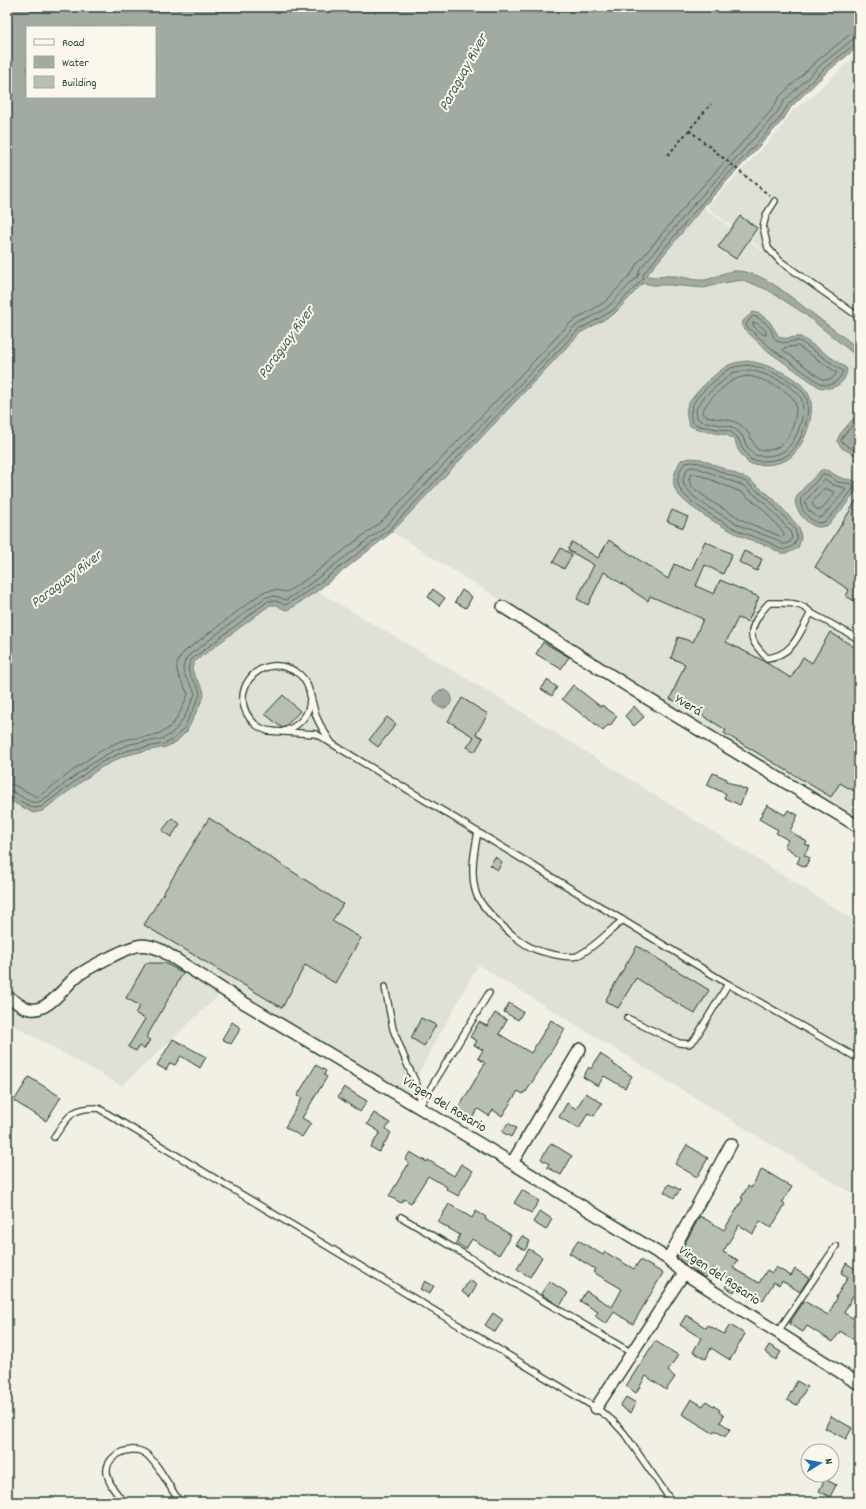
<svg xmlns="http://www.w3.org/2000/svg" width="866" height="1509" viewBox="0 0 866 1509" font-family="Dekko,sans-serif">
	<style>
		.built { fill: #e0e1d6 }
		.water { fill: #a2aba1; stroke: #6e7f75; fill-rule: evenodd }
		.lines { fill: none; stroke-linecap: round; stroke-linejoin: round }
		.shore { stroke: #536960; stroke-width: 1 }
		.building { fill: #b7beb3; stroke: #1f3d34 }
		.lane-casing { stroke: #1f3d34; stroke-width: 8 }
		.street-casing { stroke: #1f3d34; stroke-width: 14 }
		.path { stroke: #1f3d34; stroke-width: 2; stroke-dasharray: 3 3; stroke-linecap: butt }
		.lane { stroke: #fbf7ec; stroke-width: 5.5 }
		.street { stroke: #fbf7ec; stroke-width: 11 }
		.labels { text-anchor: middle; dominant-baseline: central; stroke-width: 4; stroke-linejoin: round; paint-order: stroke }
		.street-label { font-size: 14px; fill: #1f3d34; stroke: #fbf7ec }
		.water-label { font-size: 15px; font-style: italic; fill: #465e55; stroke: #fbf7ec }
	</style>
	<rect width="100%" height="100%" fill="#f2f0e5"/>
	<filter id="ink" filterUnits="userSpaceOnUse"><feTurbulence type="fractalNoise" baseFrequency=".025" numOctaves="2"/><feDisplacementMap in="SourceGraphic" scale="8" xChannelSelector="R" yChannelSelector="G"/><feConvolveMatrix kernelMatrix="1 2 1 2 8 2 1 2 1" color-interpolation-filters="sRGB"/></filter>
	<g filter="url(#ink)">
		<!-- built -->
		<g class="built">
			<path d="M859 52V320L771 256 707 207 781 128 793 110 812 96Z"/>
			<path d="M703 207 859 322V821L669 705 392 532 580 333 635 270Z"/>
			<path d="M317 591 508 703 859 923V1198L478 965 408 1093 228 987 122 1086 7 1022V799L23 807 42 811 100 768 124 756 135 753 155 750 187 731 204 696 203 689 194 675 192 669 194 662 270 605H277L283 609H288Z"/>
		</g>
		<!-- water -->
		<g class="water">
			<path d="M7 7H859V46L828 71 791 107 783 120 703 207 646 276C656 278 664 275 674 276 683 276 693 281 704 280 714 279 723 272 733 271 762 270 786 294 808 310 825 323 842 336 859 349V358L802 312 768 290 743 280 722 283 704 288 670 285H653L643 283 614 314 580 333 392 532 317 591 293 607 288 610 283 609 277 605H270L194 662 192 669 194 675 203 689 204 696 187 731 176 742 166 747 135 753 124 756 100 768 42 811 33 813 7 799ZM27 27H155V97H27Z"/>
			<path d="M753 312 760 314 770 322 779 337C787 340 794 336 801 337L845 367 847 369C846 384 833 391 819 387L769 352 742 327 743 321Z"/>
			<path d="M747 361C766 363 799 377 808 393 818 411 804 449 788 459 776 466 761 465 749 464L738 450 735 440 727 435 698 430 689 425C687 419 686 414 687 407 690 397 719 369 729 365 734 362 742 362 747 361Z"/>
			<path d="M859 412V457L842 448 837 441 840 434Z"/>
			<path d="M691 458 701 459 748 479 772 497 799 527 801 538 798 548C792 551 788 554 781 553 777 552 774 549 770 547 760 543 749 540 739 535 723 527 682 505 675 489 671 479 676 469 681 460Z"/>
			<path d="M821 470C829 469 832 474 839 477 846 481 855 477 858 486 857 493 833 520 828 525 825 526 821 527 819 527 808 527 792 508 796 498 800 490 815 477 821 470Z"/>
			<circle cx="443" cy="699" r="9"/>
		</g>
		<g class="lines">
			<!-- shore -->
			<g class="shore">
				<path d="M753 316C759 317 768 324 771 330 773 334 773 338 777 341 785 345 792 340 800 341L837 367 843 371C839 382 832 387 821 384L772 349 746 326 747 323Z"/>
				<path d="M753 323H756C760 326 767 329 766 335H764L754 327Z"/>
				<path d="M798 346 836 372V374C833 379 829 381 822 379L783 350 784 348Z"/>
				<path d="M748 365C763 367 799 381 806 397 812 413 801 449 784 457 774 461 762 462 751 460L742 448 738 438 730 431 699 426 692 422C687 404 700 394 712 383 717 379 723 372 729 369 734 366 742 366 748 365Z"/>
				<path d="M748 370C761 371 795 385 801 398 807 413 797 442 784 451 776 456 763 457 754 455L746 445 742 435 732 427 701 421 697 418 696 409 704 397 732 373Z"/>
				<path d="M748 376C759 377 789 390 794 400 800 411 791 438 781 445 775 450 765 451 758 450 752 443 751 435 746 430 733 415 717 422 702 414 702 405 727 382 736 379 739 377 744 377 748 376Z"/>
				<path d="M859 418 843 436 841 441 847 446 859 453"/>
				<path d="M691 462 700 463 746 482 769 500 795 529 797 538 794 545C790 548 785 550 780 549 777 548 775 545 772 544 762 539 751 536 741 532 726 524 685 502 679 487 676 479 679 471 684 464Z"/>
				<path d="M692 467 698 468 744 486 766 504 790 531 792 537 790 542 786 544H782L775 539 743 527 708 507 693 496 684 485 683 479 687 469Z"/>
				<path d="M691 474H697L741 492 762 508 784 533V536L782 537 746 522 712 502 692 487 689 480Z"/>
				<path d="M823 474C830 474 832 479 838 482 844 484 850 481 854 487 851 493 831 517 826 521 815 529 797 509 801 498Z"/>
				<path d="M825 479 833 485 845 488 846 490 822 517 819 518 808 510 805 502Z"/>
				<path d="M825 488 834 492V494L821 510H818L813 506 812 503Z"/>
				<path d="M7 784 14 785 37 797C66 779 86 756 118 742 133 736 152 739 166 730 177 723 183 706 188 694 181 678 169 669 184 652L263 592 275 590 287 592 308 578 382 521 570 323 605 302 632 273 636 265 692 198 771 111 779 97 818 60 849 35 859 32"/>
				<path d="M7 790C18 791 27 805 39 802 70 783 95 755 131 744 145 740 161 743 172 733 183 723 189 708 195 694 191 679 175 674 188 656L266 597 276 596 286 600 288 599 311 583 386 526 574 327 608 307 638 276 640 269 696 202 776 114 784 101 822 64 852 40 859 38"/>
				<path d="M7 795 34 808 41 807 98 764 123 752 134 749 164 744 174 739 184 728 200 695C199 680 182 677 191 660L268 601H276L286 605 314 587 389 530 577 331 612 311 643 279 644 273 700 205 780 118 788 105 825 68 855 44 859 43"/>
			</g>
		</g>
		<!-- building -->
		<g class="building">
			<path d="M740 216 757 228 736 259 718 247Z"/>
			<path d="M859 496V604L846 596 849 590 815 567Z"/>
			<path d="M672 510 688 517 683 528 667 521Z"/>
			<path d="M609 540 668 579 674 564 691 571 705 541 732 554 723 574 705 565 696 586 714 594 720 580 759 597 748 622 738 618 726 642 760 659 791 678 803 657 812 663 830 632 859 650V794L840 783 831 797 724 733 726 730 700 714 701 712 670 699 685 664 671 658 678 637 693 642 703 619 650 596 648 601 604 572 588 605 577 599 594 565 568 550 572 542 598 558Z"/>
			<path d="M561 548 572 555 564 569 553 562Z"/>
			<path d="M744 551 762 559 757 571 739 562Z"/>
			<path d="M433 589 445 598 439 606 428 597Z"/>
			<path d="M462 590 472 597 466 608 455 602Z"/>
			<path d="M543 642 569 657 561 669 536 654Z"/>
			<path d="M547 680 557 687 552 696 541 689Z"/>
			<path d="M573 685 601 707 602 705 617 716 610 726 608 725 603 731 585 715 584 716 562 699Z"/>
			<path d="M283 695 300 711 286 726 282 728 265 714Z"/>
			<path d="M462 698 488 714 476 734 483 738 475 752 467 747 474 737 448 721Z"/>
			<path d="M634 706 644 717 634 726 625 716Z"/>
			<path d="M387 717 396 724 378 747 369 740Z"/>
			<path d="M713 773 727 779 726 781 747 790 740 805 724 798 726 794 707 785Z"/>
			<path d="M767 805 785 815 788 810 798 815 790 831 807 842 805 844 810 846 804 855 810 858 805 867 797 863 800 857 784 846 788 840 776 833 778 830 759 819Z"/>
			<path d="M172 818 180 824 171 837 162 831Z"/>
			<path d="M209 818 343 904 332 921 361 938 335 983 305 965 282 1008 144 925Z"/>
			<path d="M495 857 502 862 498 870 490 865Z"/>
			<path d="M637 946 709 990 695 1014 636 978 618 1008 605 1001Z"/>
			<path d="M146 963H165L183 973 146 1038 150 1040 144 1049 139 1046 136 1051 128 1047 145 1019 135 1013 140 1006 126 998Z"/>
			<path d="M509 1003 523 1012 518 1020 504 1012Z"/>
			<path d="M495 1013 507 1020 499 1034 531 1053 551 1020 565 1029 526 1092 525 1091 523 1094 518 1091 502 1116 493 1110 489 1116 478 1109 471 1120 457 1111 485 1063 478 1058 483 1050 474 1045 477 1041 470 1037 479 1022 487 1026Z"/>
			<path d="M421 1018 436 1025 424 1046 411 1038Z"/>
			<path d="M232 1022 241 1028 231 1044 222 1039Z"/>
			<path d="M173 1039 206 1057 200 1068 181 1056 175 1065 170 1063 166 1070 157 1065Z"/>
			<path d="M600 1054 614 1063 613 1064 632 1076 625 1088 604 1076 598 1086 583 1077 589 1067 591 1069Z"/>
			<path d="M316 1065 326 1071 324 1075 327 1077 302 1118 311 1123 302 1137 285 1127 302 1098 297 1096Z"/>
			<path d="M29 1077 61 1097 46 1121 14 1101Z"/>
			<path d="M344 1087 367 1101 360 1112 338 1097Z"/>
			<path d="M586 1093 602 1103 594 1116 588 1113 579 1129 559 1117 567 1103 576 1109Z"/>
			<path d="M374 1113 390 1123 386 1129 391 1133 379 1152 371 1147 380 1132 367 1124Z"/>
			<path d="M508 1123 516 1128 511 1137 502 1132Z"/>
			<path d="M551 1143 572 1156 561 1175 547 1167 549 1164 541 1159Z"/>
			<path d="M687 1145 708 1158 697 1177 675 1164Z"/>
			<path d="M410 1152 427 1162 428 1160 454 1176 461 1164 473 1171 458 1196 446 1189 447 1187 428 1176 411 1203 404 1199 401 1203 389 1196 409 1163 405 1160Z"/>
			<path d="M762 1169 792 1187 782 1203 785 1205 771 1228 760 1221 753 1234 739 1225 723 1252 738 1260 733 1268 759 1283 767 1270 772 1273 776 1267 791 1276 795 1269 809 1278 800 1292 782 1281 779 1285 774 1282 763 1300 740 1287 739 1289 736 1288 734 1292 725 1287 730 1279 712 1268 705 1278 688 1267 677 1257 700 1216 724 1230 743 1199 741 1198 748 1186 751 1188Z"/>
			<path d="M669 1184 680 1190 674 1198 664 1192Z"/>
			<path d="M522 1190 539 1201 531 1213 514 1203Z"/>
			<path d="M449 1204 472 1218 476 1211 486 1217 485 1219 511 1235 499 1255 472 1239 466 1249 456 1243 460 1235 438 1222Z"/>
			<path d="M540 1211 552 1219 546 1230 533 1222Z"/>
			<path d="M522 1236 530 1241 525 1250 516 1245Z"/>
			<path d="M578 1240 603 1255 605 1252 634 1269 640 1260 663 1273 633 1324 614 1312 606 1324 595 1316 598 1312 580 1301 586 1291 612 1307 622 1289 593 1272 595 1269 569 1253Z"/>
			<path d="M529 1249 542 1257 530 1277 517 1269Z"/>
			<path d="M846 1263 859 1271V1284L844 1313 856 1320 853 1326 859 1330V1343L840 1331 833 1342 807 1326 803 1332 789 1324 804 1301 828 1315 837 1298 836 1297 848 1277 841 1273Z"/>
			<path d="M469 1280 477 1285 470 1297 462 1292Z"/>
			<path d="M425 1281 434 1286 429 1294 420 1289Z"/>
			<path d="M549 1281 568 1293 560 1306 541 1294Z"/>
			<path d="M493 1313 503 1320 495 1332 485 1325Z"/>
			<path d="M686 1315 706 1328 708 1325 724 1334 730 1325 745 1334 730 1360 711 1348 706 1359 693 1352 701 1338 680 1325Z"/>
			<path d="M655 1341 678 1355 668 1371 675 1377 666 1390 646 1376 636 1393 626 1386Z"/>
			<path d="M769 1345 781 1352 776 1360 765 1352Z"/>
			<path d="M797 1381 807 1387 797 1405 787 1400Z"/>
			<path d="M626 1397 636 1403 630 1413 620 1406Z"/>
			<path d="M691 1399 703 1406 706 1401 720 1410 719 1412 724 1416 720 1422 730 1429 725 1437 715 1430 713 1433 682 1414Z"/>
			<path d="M831 1416 852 1428 846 1439 825 1428Z"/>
			<path d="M825 1479 836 1485 830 1497 819 1491Z"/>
		</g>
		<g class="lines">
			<defs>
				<g id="lane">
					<path d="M775 201 766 215 763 227 768 248 780 261 859 317"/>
					<path d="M811 613C799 633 794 655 767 658 762 653 756 647 753 640 748 628 761 611 769 603 784 603 800 601 811 613L859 639"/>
					<path d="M268 731 316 734 728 984 859 1059"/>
					<path d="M272 731C265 731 260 728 255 724 224 696 258 649 296 672 311 680 311 704 317 718 320 726 326 734 331 742"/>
					<path d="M284 731C295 728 306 719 309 707 310 703 310 698 310 694"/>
					<path d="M478 832C474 852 470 873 476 893 481 909 517 941 532 948 541 952 568 959 577 956 593 949 609 931 623 920"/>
					<path d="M385 987 393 1029 407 1064 417 1085 420 1105"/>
					<path d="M627 1018 679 1043 689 1044 695 1039 728 984"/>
					<path d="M419 1107 489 993"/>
					<path d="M54 1137C69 1116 70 1108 98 1108L596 1408 613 1421 624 1433 672 1502"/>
					<path d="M401 1217 632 1353"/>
					<path d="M777 1333 836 1246"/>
					<path d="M125 1502C117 1495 109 1485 107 1473 105 1456 129 1445 143 1452 157 1460 170 1489 180 1502"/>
				</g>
				<g id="street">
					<path d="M503 607 645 697 859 827"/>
					<path d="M7 996C14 1000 23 1009 31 1009 48 1012 65 986 77 976 88 968 124 949 137 946 145 944 154 947 161 950L241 1001 512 1163 668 1259 684 1273 859 1384"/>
					<path d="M512 1163 580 1049"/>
					<path d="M668 1259 731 1144"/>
					<path d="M596 1408 684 1273"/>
				</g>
			</defs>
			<!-- lane casing -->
			<use href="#lane" class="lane-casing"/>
			<!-- street casing -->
			<use href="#street" class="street-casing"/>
			<!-- path -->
			<g class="path">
				<path d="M689 130 770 196"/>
				<path d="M668 155 711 104"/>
			</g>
			<!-- lane -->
			<use href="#lane" class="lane"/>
			<!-- street -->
			<use href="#street" class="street"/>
		</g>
	</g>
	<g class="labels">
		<!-- street labels -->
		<g class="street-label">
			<text transform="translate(688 706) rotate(31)">Yverá</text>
			<text transform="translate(444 1105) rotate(31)">Virgen del Rosario</text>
			<text transform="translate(719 1276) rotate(34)">Virgen del Rosario</text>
		</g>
		<!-- water labels -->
		<g class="water-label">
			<text transform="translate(464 73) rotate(-61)">Paraguay River</text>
			<text transform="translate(287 343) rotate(-54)">Paraguay River</text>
			<text transform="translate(67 580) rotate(-37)">Paraguay River</text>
		</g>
	</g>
	<!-- margin -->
	<rect width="866" height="1509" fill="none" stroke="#fbf7ec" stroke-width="24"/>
	<rect x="12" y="12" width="842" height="1485" fill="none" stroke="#1f3d34" stroke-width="1.5" filter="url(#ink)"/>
	<!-- legend -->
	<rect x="26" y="26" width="130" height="72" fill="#fbf7ec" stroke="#a3ada2"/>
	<rect x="34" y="39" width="20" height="6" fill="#fbf7ec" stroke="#a3ada2"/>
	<text x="62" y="46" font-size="12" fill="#1f3d34">Road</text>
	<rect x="34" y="56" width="20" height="12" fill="#a2aba1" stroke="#a3ada2"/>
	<text x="62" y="66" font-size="12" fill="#1f3d34">Water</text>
	<rect x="34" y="76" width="20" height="12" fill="#b7beb3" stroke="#a3ada2"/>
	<text x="62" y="86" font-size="12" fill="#1f3d34">Building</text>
	<!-- north arrow -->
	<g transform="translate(820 1463) rotate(79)"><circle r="19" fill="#fbf7ec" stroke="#a3ada2"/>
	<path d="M0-3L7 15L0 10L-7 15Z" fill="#1f6fb2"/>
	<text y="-6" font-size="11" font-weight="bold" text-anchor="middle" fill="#1f3d34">N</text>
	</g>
</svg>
